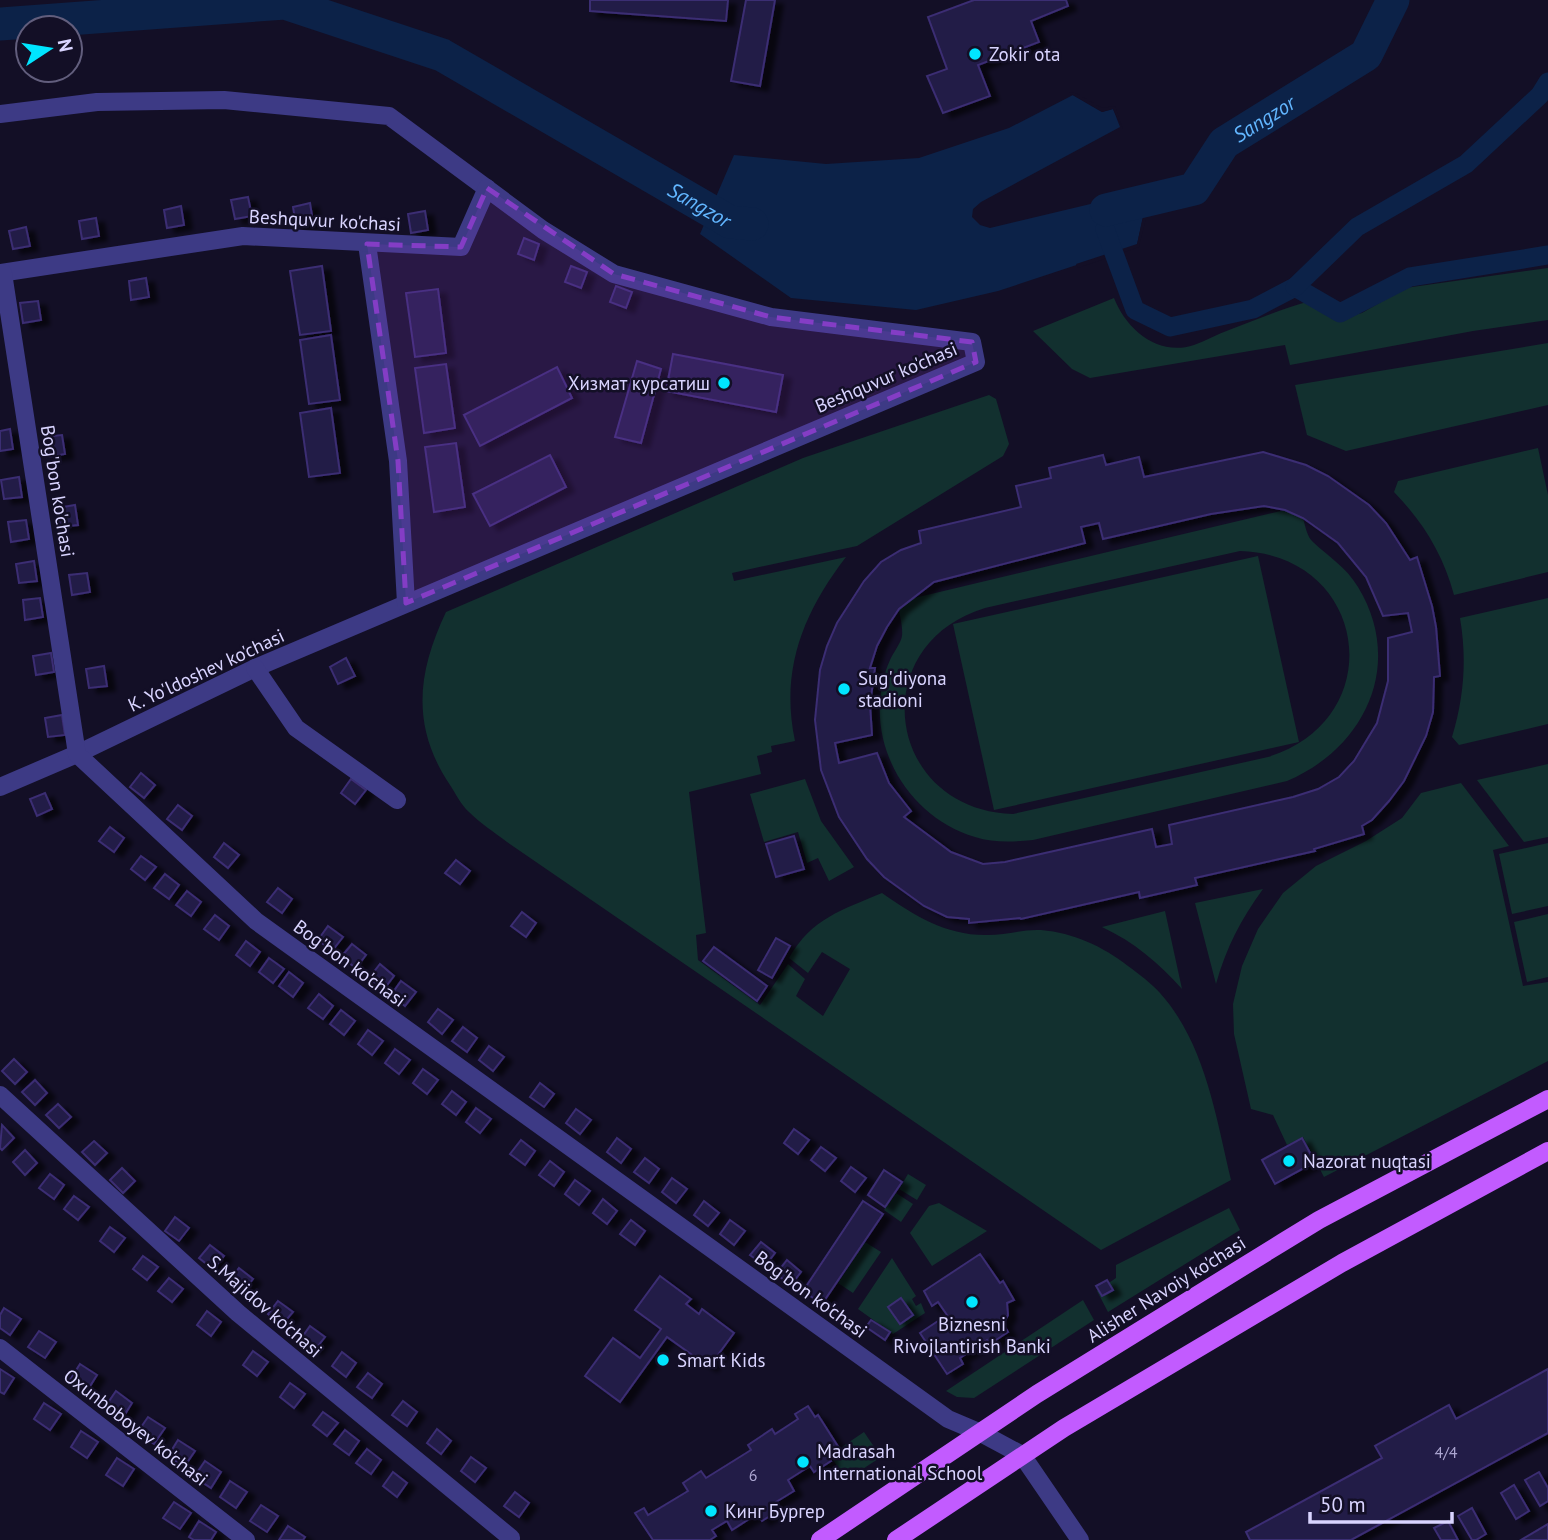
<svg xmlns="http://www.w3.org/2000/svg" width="1548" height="1540" viewBox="0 0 1548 1540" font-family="'PT Sans',sans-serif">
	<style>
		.green { fill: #12302f; fill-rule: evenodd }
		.water { fill: #0c2248 }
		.pier { fill: #130f26 }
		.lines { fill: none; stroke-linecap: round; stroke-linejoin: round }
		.canal { stroke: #0c2248; stroke-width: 19 }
		.river { stroke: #0c2248; stroke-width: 33 }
		.building { fill: #241b47; stroke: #3b2d73; stroke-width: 2; fill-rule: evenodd; filter: url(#shadow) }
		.minor { stroke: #3d3a85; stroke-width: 18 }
		.major { stroke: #c25bff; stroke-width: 18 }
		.marked { fill: #843dc5; fill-opacity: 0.2; stroke: #843dc5; stroke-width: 5; stroke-dasharray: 14 9; stroke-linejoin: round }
		.poi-dot { fill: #00e5ff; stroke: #130f26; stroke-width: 2.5 }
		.labels { text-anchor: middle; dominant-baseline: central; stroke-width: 5; stroke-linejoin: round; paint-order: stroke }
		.number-label { font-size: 16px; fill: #aca6d1 }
		.poi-label { font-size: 19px; fill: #d9d4ff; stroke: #130f26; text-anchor: start }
		.street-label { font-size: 19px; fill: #d9d4ff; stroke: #130f26 }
		.water-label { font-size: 21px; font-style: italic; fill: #62b6ff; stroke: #130f26 }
	</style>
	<defs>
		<filter id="shadow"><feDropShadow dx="8" dy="4.5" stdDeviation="2" flood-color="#0009"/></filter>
	</defs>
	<rect width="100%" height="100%" fill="#130f26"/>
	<!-- green -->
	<g class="green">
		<path d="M1548 268V320L1473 331 1290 365 1285 345 1090 378 1072 369 1033 331 1114 298C1126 329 1158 357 1194 345 1206 341 1217 334 1229 330 1256 320 1283 308 1311 301L1347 317 1362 313 1405 288Z"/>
		<path d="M1548 343V405L1346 451 1307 435 1295 385Z"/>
		<path d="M989 395 996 399 1009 444 1003 456 857 546 732 573 734 581 846 557C803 613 780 670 795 741L771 746 772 752 757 756 761 774 689 792 706 933 696 935 698 960 760 1005 788 964 805 979 796 996 823 1016 850 969 822 952 808 973 789 958C812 918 842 910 882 893 915 916 947 936 988 935 1006 935 1024 929 1041 930 1074 933 1102 946 1128 966 1139 974 1151 983 1160 993 1205 1043 1216 1117 1231 1180L1101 1250 507 842C494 832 480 823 469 812 461 805 456 794 450 785 411 727 417 673 446 612L803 458Z"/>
		<path d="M1538 448 1548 495V572L1454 595C1443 554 1423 522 1394 492L1398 481Z"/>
		<path d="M1285 510 1303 518C1305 525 1307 537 1313 542 1330 558 1345 566 1358 587 1405 664 1365 748 1287 781L1033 840C1013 842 994 843 975 837 917 820 876 762 880 702 881 688 884 673 890 660 893 653 901 643 902 636 903 628 900 617 899 609L910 599ZM1240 551C1369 555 1391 719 1268 757L1013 814C886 810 863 645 985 608Z"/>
		<path d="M1258 556 1299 742 994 810 953 624Z"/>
		<path d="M1548 598V724L1459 745 1452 737C1464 697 1467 659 1460 618Z"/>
		<path d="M1548 764V837L1524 842 1477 780Z"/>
		<path d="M805 779 821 821 854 867 829 881 818 858 807 863 798 832 764 842 750 794Z"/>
		<path d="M1461 783 1509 846 1493 850 1523 986 1548 982V1061L1324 1177 1303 1137 1287 1145 1273 1115 1251 1109 1234 1034 1233 1004 1242 966 1258 929 1283 893 1316 866 1366 841 1402 818 1421 793Z"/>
		<path d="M1548 843V906L1512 914 1499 854Z"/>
		<path d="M1263 889C1241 919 1226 948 1216 984L1195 903Z"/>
		<path d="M1165 911 1182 989C1159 963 1134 942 1102 927Z"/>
		<path d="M1548 914V977L1527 982 1514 922Z"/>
		<path d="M908 1174 926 1185 917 1200 899 1189Z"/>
		<path d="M896 1193 913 1204 901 1222 884 1210Z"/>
		<path d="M939 1203 987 1231 932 1266 910 1233 929 1206Z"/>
		<path d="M1229 1208 1240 1230 1108 1312 1097 1291 1116 1278V1265Z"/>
		<path d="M865 1242 881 1252 853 1293 838 1283Z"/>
		<path d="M892 1258 916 1296 912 1299 916 1306 921 1303 925 1313 893 1334 858 1309Z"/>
		<path d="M1083 1300 1094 1320 974 1398 957 1397 946 1391Z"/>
		<path d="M864 1432 881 1457 846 1480 830 1455Z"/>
	</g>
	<!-- water -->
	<path class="water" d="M1073 95 1102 112 1113 109 1120 127 981 202 973 209 972 217 980 225 990 228 1145 191 1153 209 1144 212 1137 245 998 291 916 310 791 298 700 234 734 155 826 164 919 158 1009 128Z"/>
	<!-- pier -->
	<g class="pier">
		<path d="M1074 92 1102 108 1115 106 1123 129 1113 109 1102 112 1069 93Z"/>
		<path d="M1144 187 1148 189 1156 209 1147 214 1139 247 1078 268 1076 264 1137 244 1144 212 1152 208Z"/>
	</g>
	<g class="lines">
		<!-- canal -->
		<g class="canal">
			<path d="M1105 229 1135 310 1170 327 1253 309 1295 287 1340 313 1410 277 1548 255"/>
			<path d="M1295 287 1357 227 1466 164 1540 95 1548 82"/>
		</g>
		<!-- river -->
		<g class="river">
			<path id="s1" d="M0 24 285 3 442 55 730 222 752 224"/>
			<path id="s2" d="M1106 210 1194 189 1224 143 1366 55 1393 0"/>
		</g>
	</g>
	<!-- building -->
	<g class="building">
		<path d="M590 0H728L726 21 590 11Z"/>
		<path d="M746 0H775L760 86 731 81Z"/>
		<path d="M974 0H1066L1068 6 1031 21 1039 42 978 65 990 96 943 113 927 76 947 69 928 17Z"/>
		<path d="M248 197 252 216 235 219 231 200Z"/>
		<path d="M310 203 313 222 296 225 293 207Z"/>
		<path d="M181 206 184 225 167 228 164 210Z"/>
		<path d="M425 211 428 230 411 233 408 214Z"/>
		<path d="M96 218 99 236 82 239 79 221Z"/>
		<path d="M26 227 30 246 13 249 9 231Z"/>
		<path d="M524 238 539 244 534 260 518 254Z"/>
		<path d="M322 266 331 331 300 335 290 271Z"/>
		<path d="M571 266 587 272 581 288 565 282Z"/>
		<path d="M146 278 149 297 131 300 129 281Z"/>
		<path d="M616 286 632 292 626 308 610 302Z"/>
		<path d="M438 289 446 353 415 357 406 293Z"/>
		<path d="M38 301 41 320 23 323 20 303Z"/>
		<path d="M331 335 340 400 309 404 300 340Z"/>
		<path d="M673 354 783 375 776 412 666 391Z"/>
		<path d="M637 361 661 369 641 443 615 437Z"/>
		<path d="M446 364 455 428 424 433 415 368Z"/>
		<path d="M557 367 572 398 480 446 464 415Z"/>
		<path d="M331 408 340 473 309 477 300 413Z"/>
		<path d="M10 429 13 449 0 451V431Z"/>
		<path d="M62 435 65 454 47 457 44 437Z"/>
		<path d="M456 443 465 507 434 512 425 447Z"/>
		<path d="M1263 452 1306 465 1328 476 1369 505 1386 523 1410 560 1417 557 1432 606 1436 627 1440 676 1434 677 1433 712 1426 736 1404 781 1389 801 1372 820 1362 826 1364 834 1314 849 1315 851 1195 878 1197 885 1140 898 1139 892 1021 919 1020 918 969 923V919L947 917 924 906 884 877 867 859 839 817 821 770 815 720 820 670 827 646 837 623 864 581 881 562 901 550 921 543 919 531 1021 507 1016 486 1051 478 1049 468 1103 455 1106 465 1139 457 1144 477ZM1264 506 1285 510 1303 518 1338 543 1366 577 1383 616 1408 613 1412 632 1388 638V681L1377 723 1354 761 1339 777 1318 789 1293 797 1169 825 1172 844 1156 847 1152 829 1005 862 983 864 951 852 904 817 911 811 889 783 877 753 839 763 835 743 872 735 870 704 875 668H870L877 646 887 627 899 609 934 582 1085 543 1081 527 1099 523 1103 539 1211 514Z"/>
		<path d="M550 455 566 487 490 526 473 494Z"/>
		<path d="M19 477 22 497 4 499 1 480Z"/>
		<path d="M75 505 78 525 60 527 57 508Z"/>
		<path d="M26 520 29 539 11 542 8 522Z"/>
		<path d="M34 561 37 581 19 583 16 564Z"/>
		<path d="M87 573 90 592 72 595 69 575Z"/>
		<path d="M40 598 43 617 25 620 23 600Z"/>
		<path d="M51 653 54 672 36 675 33 656Z"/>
		<path d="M346 658 355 676 338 684 330 667Z"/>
		<path d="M104 666 107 686 89 688 86 669Z"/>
		<path d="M62 715 65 735 48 737 45 718Z"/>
		<path d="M141 773 155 785 144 798 130 787Z"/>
		<path d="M351 779 366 790 355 804 341 793Z"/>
		<path d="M45 793 52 809 37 816 30 799Z"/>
		<path d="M178 805 192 816 182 830 167 819Z"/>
		<path d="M110 827 124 838 114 852 99 841Z"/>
		<path d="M794 836 804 869 776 877 766 844Z"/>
		<path d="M224 843 239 855 228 868 214 857Z"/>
		<path d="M141 856 156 867 145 880 131 869Z"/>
		<path d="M456 860 470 871 460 884 445 873Z"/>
		<path d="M165 874 179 885 169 899 154 888Z"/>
		<path d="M278 888 292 899 282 913 267 902Z"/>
		<path d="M187 891 201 902 191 916 176 905Z"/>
		<path d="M522 912 536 923 526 937 511 926Z"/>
		<path d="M215 915 229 926 219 940 204 929Z"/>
		<path d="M328 926 343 937 332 951 318 940Z"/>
		<path d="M776 938 790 946 772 978 758 970Z"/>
		<path d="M246 941 260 952 250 966 236 955Z"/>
		<path d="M352 944 366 955 356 968 341 957Z"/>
		<path d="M714 947 767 986 757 1001 703 961Z"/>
		<path d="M269 958 284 969 273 983 259 972Z"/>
		<path d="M380 964 394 976 384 989 369 978Z"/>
		<path d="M289 972 303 983 293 997 279 986Z"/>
		<path d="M401 981 416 992 405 1006 391 995Z"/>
		<path d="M319 994 333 1006 323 1019 308 1008Z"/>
		<path d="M438 1009 453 1020 442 1034 428 1022Z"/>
		<path d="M341 1010 355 1021 344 1035 330 1024Z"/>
		<path d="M463 1027 477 1038 467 1052 452 1041Z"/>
		<path d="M368 1030 383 1041 372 1055 358 1044Z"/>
		<path d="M489 1046 504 1057 493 1071 479 1060Z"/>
		<path d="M395 1049 410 1060 399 1074 385 1063Z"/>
		<path d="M14 1059 27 1072 15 1084 2 1071Z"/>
		<path d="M423 1069 438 1080 427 1094 413 1083Z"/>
		<path d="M35 1080 47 1093 35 1105 22 1092Z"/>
		<path d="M540 1083 554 1094 544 1107 530 1097Z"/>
		<path d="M452 1091 466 1102 456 1115 442 1104Z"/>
		<path d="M58 1104 71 1117 59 1128 46 1115Z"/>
		<path d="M476 1108 491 1119 480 1133 466 1122Z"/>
		<path d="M576 1109 591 1120 580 1134 566 1123Z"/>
		<path d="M2 1125 14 1138 2 1150 0 1148Z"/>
		<path d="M794 1129 809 1140 798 1154 784 1143Z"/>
		<path d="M617 1138 631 1149 621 1163 607 1152Z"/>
		<path d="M1302 1138 1315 1162 1275 1184 1262 1160Z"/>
		<path d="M521 1140 535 1151 525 1165 510 1154Z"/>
		<path d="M94 1141 107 1153 95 1165 82 1152Z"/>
		<path d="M821 1147 836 1158 825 1171 811 1160Z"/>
		<path d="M25 1150 37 1163 25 1175 13 1162Z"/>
		<path d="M645 1158 659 1169 649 1183 634 1172Z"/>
		<path d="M550 1161 564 1172 554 1186 539 1175Z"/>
		<path d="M851 1167 866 1178 855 1192 841 1181Z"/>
		<path d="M122 1168 135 1181 123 1193 110 1180Z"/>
		<path d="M884 1170 902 1182 885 1207 868 1195Z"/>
		<path d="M50 1174 64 1185 54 1199 39 1188Z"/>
		<path d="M672 1178 687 1189 676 1203 662 1192Z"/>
		<path d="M575 1180 590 1191 579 1205 565 1194Z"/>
		<path d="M74 1196 89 1207 78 1220 64 1209Z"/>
		<path d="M603 1199 617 1211 607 1224 593 1213Z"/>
		<path d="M704 1201 719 1213 708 1226 694 1215Z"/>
		<path d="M863 1201 883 1214 822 1304 803 1291Z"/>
		<path d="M175 1217 189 1228 179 1241 165 1231Z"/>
		<path d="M631 1220 645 1231 635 1245 620 1234Z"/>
		<path d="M730 1220 745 1231 734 1245 720 1234Z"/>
		<path d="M110 1227 125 1238 114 1252 100 1241Z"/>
		<path d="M761 1242 775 1253 765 1266 750 1255Z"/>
		<path d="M210 1245 224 1256 213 1269 199 1258Z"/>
		<path d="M980 1254 1000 1283 1003 1281 1014 1300 1007 1303 1008 1315 1003 1324 1008 1332 990 1344 987 1340 960 1358 963 1364 947 1374 920 1333 947 1315 938 1302 932 1306 924 1291Z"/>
		<path d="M143 1256 158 1267 147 1280 133 1269Z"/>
		<path d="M787 1260 801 1272 791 1285 776 1274Z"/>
		<path d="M239 1268 253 1279 242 1293 228 1282Z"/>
		<path d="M660 1276 691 1299 686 1304 699 1314 702 1309 734 1333 709 1367 667 1337 620 1402 585 1376 613 1338 640 1358 661 1329 635 1310Z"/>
		<path d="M169 1278 183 1289 172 1302 158 1291Z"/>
		<path d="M1107 1280 1113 1290 1102 1296 1096 1286Z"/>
		<path d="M901 1298 913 1315 900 1324 888 1307Z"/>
		<path d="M278 1301 293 1312 282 1325 268 1314Z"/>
		<path d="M4 1308 21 1319 10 1335 0 1328V1315Z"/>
		<path d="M207 1311 221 1322 211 1336 197 1325Z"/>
		<path d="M871 1320 890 1332 885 1340 866 1327Z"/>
		<path d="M310 1326 325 1337 314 1351 300 1340Z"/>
		<path d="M39 1331 56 1342 45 1358 28 1347Z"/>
		<path d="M253 1351 268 1362 257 1376 243 1365Z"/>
		<path d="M342 1352 356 1363 346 1377 332 1366Z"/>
		<path d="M80 1364 97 1375 87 1391 70 1380Z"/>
		<path d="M0 1369 14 1378 4 1394 0 1392Z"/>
		<path d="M1548 1369V1433L1351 1540H1250L1246 1532 1382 1458 1375 1446 1449 1405 1456 1419Z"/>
		<path d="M368 1373 382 1384 372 1398 357 1387Z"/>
		<path d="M290 1383 305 1394 294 1408 280 1397Z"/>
		<path d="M116 1391 132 1403 122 1419 105 1407Z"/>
		<path d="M403 1401 417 1412 407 1426 392 1415Z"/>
		<path d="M44 1403 61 1414 50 1430 34 1419Z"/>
		<path d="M808 1406 815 1417 818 1415 839 1448 828 1456 831 1461 814 1472 810 1466 788 1480 794 1491 776 1502 781 1509 762 1521 757 1514 732 1530 727 1521 712 1530 716 1536 710 1540H653L635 1513 644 1508 648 1515 688 1491 683 1483 701 1471 706 1478 751 1450 748 1445 772 1429 775 1434 798 1419 795 1414Z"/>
		<path d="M323 1412 338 1423 327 1436 313 1425Z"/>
		<path d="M148 1417 165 1428 154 1444 137 1433Z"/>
		<path d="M437 1429 451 1441 441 1454 427 1443Z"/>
		<path d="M345 1430 359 1441 349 1455 334 1444Z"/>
		<path d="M81 1431 98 1442 87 1458 71 1447Z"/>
		<path d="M178 1440 195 1451 184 1467 168 1456Z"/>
		<path d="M367 1449 381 1460 371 1474 356 1463Z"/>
		<path d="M471 1457 486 1468 475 1482 461 1471Z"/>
		<path d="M117 1458 134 1469 123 1486 106 1475Z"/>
		<path d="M205 1461 221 1472 211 1488 194 1477Z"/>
		<path d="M393 1472 407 1483 397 1497 383 1486Z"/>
		<path d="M1539 1472 1548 1488V1501L1540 1506 1525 1480Z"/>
		<path d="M230 1481 247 1492 236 1508 220 1497Z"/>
		<path d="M1514 1485 1529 1511 1516 1519 1501 1493Z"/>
		<path d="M515 1492 529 1503 519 1517 504 1506Z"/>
		<path d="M174 1502 191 1513 180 1529 163 1518Z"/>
		<path d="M261 1505 278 1516 267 1532 250 1521Z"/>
		<path d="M1472 1508 1486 1534 1476 1540H1472L1458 1516Z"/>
		<path d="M199 1521 216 1532 211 1540H194L189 1537Z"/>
		<path d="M1448 1521 1458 1540H1441L1434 1528Z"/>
		<path d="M1548 1524V1540H1521Z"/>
		<path d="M288 1526 305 1537 303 1540H279Z"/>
	</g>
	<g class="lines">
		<!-- minor -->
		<g class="minor">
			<path d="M0 114 97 102 224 100 389 116 543 230 614 274 771 317 972 342 976 362 255 668 77 754 0 787"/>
			<path d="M367 244 398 461 406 603"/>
			<path d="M0 273 243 236 461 247 487 188"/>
			<path d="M3 273 77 754 256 921 948 1419 981 1433 1022 1455 1080 1540"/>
			<path d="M255 668 296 728 397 800"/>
			<path d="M0 1095 238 1313 511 1538"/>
			<path d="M0 1348 246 1540"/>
		</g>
		<!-- major -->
		<g class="major">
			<path d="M820 1540 1037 1394 1283 1242 1319 1220 1548 1099"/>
			<path d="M896 1540 1064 1428 1342 1263 1548 1151"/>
		</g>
	</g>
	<!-- marked area -->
	<path class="marked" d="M487 188 614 274 771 317 972 342 976 362 406 603 398 461 367 244 461 247Z"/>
	<!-- markers -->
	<g class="poi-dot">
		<circle cx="975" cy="54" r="7"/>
		<circle cx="724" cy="383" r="7"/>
		<circle cx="844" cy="689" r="7"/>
		<circle cx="1289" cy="1161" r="7"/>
		<circle cx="972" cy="1302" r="7"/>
		<circle cx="663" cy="1360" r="7"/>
		<circle cx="803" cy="1462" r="7"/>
		<circle cx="711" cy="1511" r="7"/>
	</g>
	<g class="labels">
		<!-- number labels -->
		<g class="number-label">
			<text x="1446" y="1452">4/4</text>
			<text x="753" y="1475">6</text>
		</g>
		<!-- poi labels -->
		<g class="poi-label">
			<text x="989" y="54">Zokir ota</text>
			<text x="710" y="383" text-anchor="end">Хизмат курсатиш</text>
			<text x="858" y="678">Sug'diyona<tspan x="858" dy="22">stadioni</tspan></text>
			<text x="1303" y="1161">Nazorat nuqtasi</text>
			<text x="972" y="1324" text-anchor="middle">Biznesni<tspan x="972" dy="22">Rivojlantirish Banki</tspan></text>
			<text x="677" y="1360">Smart Kids</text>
			<text x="817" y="1451">Madrasah<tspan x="817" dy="22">International School</tspan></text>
			<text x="725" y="1511">Кинг Бургер</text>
		</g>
		<!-- street labels -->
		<g class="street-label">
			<text transform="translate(325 220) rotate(3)">Beshquvur ko'chasi</text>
			<text transform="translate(886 377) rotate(-23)">Beshquvur ko'chasi</text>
			<text transform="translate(58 491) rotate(81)">Bog'bon ko'chasi</text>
			<text transform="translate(206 670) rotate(-25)">K. Yo'ldoshev ko'chasi</text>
			<text transform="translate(350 963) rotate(36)">Bog'bon ko'chasi</text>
			<text transform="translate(1166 1289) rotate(-32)">Alisher Navoiy ko'chasi</text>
			<text transform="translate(811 1294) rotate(36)">Bog'bon ko'chasi</text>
			<text transform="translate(265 1306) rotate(41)">S.Majidov ko'chasi</text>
			<text transform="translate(136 1427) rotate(38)">Oxunboboyev ko'chasi</text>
		</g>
		<!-- water labels -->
		<g class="water-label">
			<text stroke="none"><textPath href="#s2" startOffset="192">Sangzor</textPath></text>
			<text stroke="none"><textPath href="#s1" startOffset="749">Sangzor</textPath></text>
		</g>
	</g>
	<!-- north arrow -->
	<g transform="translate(49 49) rotate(78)"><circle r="33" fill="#130f26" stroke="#625e7d" stroke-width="2"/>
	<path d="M0-5L12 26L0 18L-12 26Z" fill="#00e5ff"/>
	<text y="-10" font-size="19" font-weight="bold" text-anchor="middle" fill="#d9d4ff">N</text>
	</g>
	<!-- scale -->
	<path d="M1310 1512v10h142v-10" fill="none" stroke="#d9d4ff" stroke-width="3.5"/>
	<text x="1320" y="1512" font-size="21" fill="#d9d4ff" stroke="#130f26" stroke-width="5" paint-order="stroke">50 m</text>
</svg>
